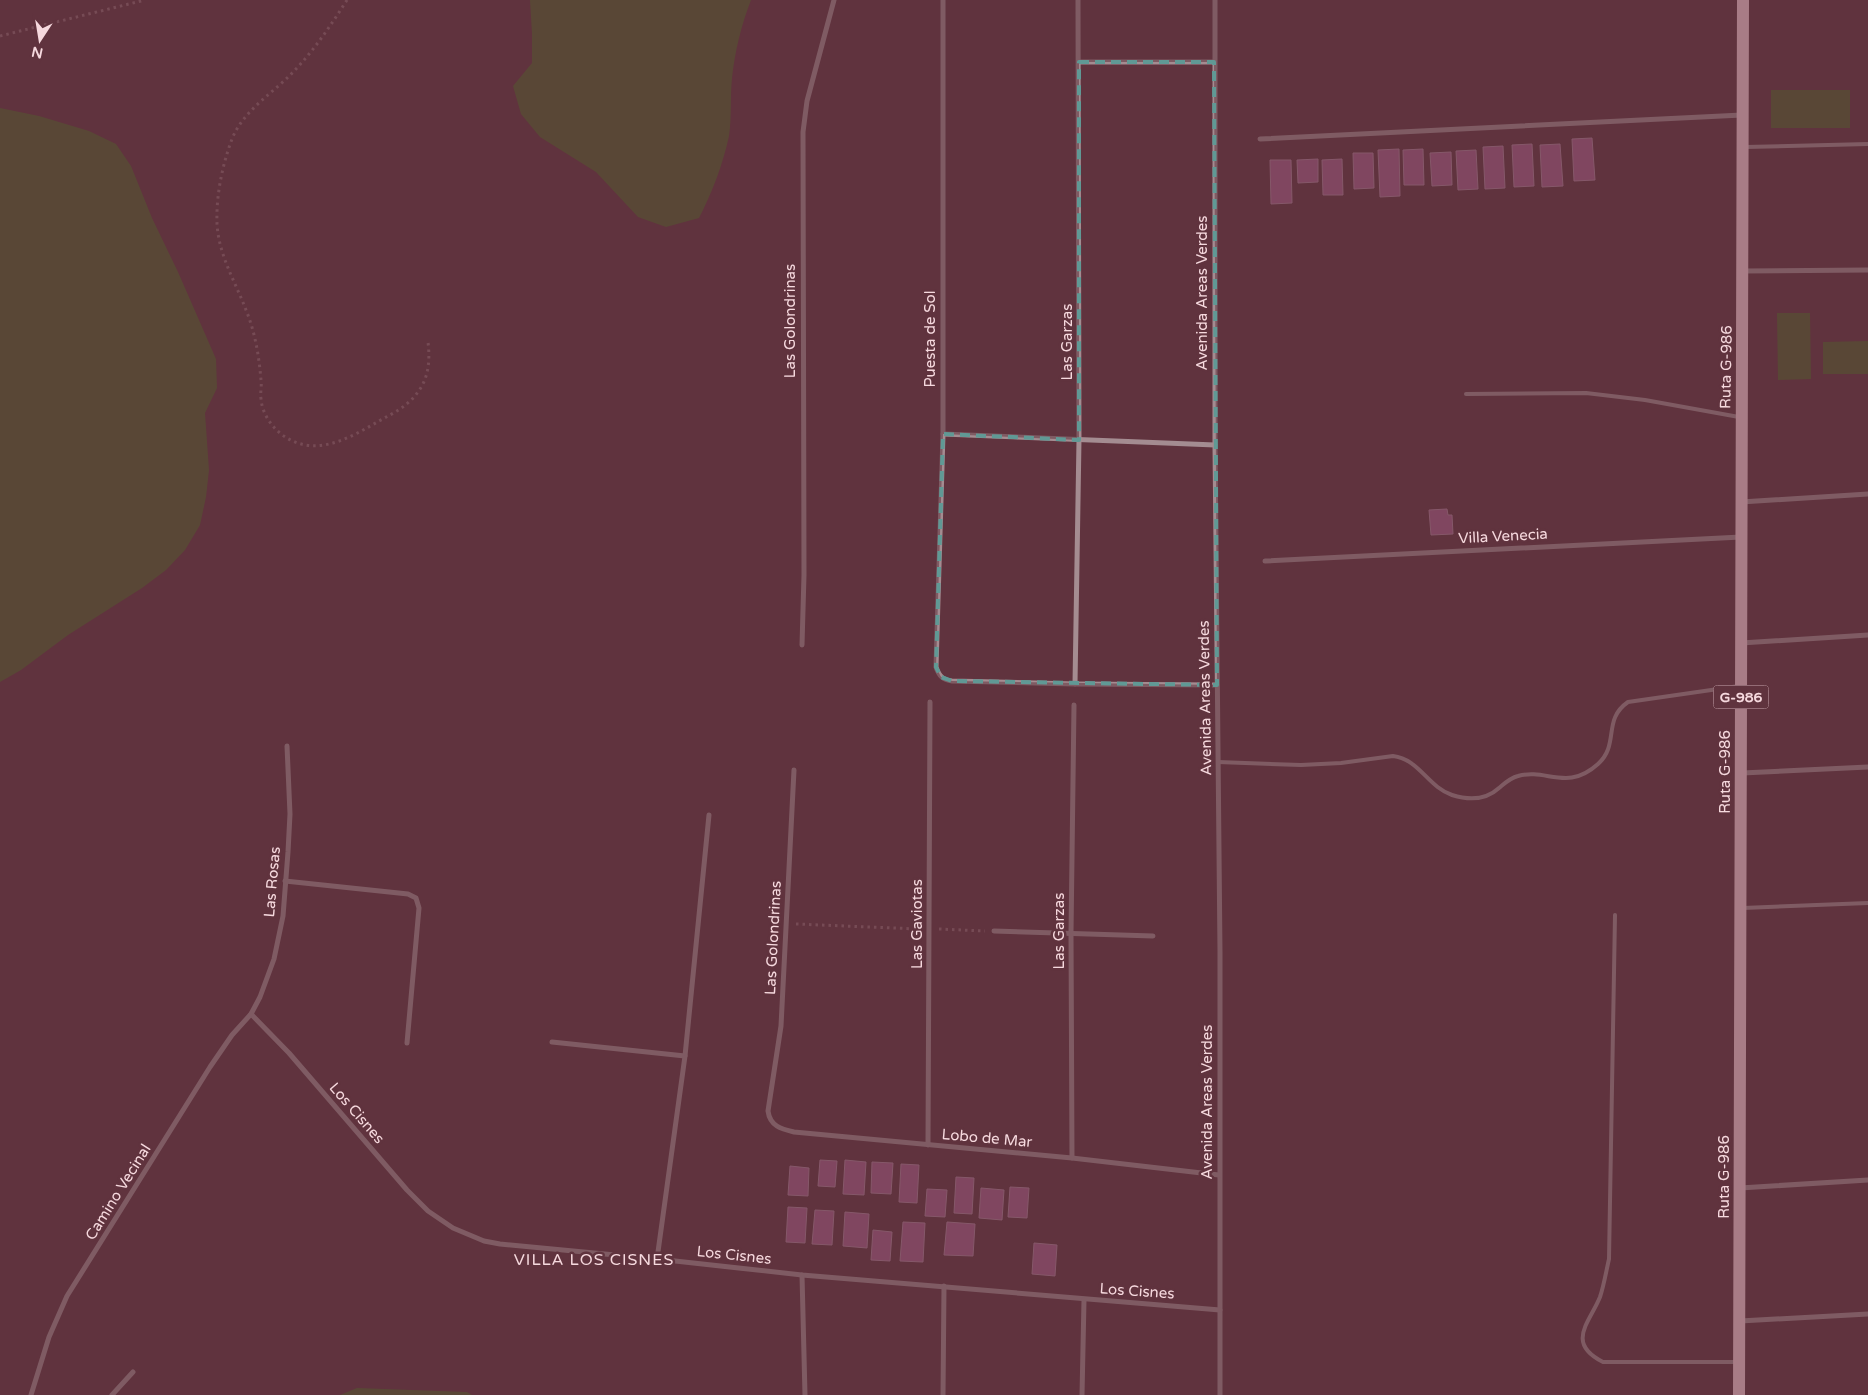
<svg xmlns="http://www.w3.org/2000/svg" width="1868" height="1395" viewBox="0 0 1868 1395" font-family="'Varela Round',sans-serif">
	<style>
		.green { fill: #50612d }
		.building { fill: #a65d89; stroke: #b2849e }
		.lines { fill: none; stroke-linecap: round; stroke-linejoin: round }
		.path { stroke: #906871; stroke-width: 3; stroke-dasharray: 2.5 4; stroke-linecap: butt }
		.service { stroke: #a48c91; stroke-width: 4 }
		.minor { stroke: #a48c91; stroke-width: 5 }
		.primary { stroke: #ffd6de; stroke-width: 12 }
		.marked { fill: none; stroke: #609995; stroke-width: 4; stroke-dasharray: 10 6; stroke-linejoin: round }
		.labels { text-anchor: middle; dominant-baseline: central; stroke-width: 5; stroke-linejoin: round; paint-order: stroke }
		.shield { fill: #60333e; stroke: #c9a7ae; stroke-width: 1 }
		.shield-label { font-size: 14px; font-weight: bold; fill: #f6d9de }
		.street-label { font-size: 15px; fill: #f6d9de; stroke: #60333e }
		.neighbourhood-label { font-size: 16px; letter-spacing: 1px; fill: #f6d9de; stroke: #60333e }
	</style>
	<rect width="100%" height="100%" fill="#60333e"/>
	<!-- green -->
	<g class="green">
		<path d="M530 0H751C741 26 735 51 732 78 730 97 732 116 729 136 723 164 712 193 699 218L666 227 638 217 596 172 540 137 521 114 513 86 532 63V34Z"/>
		<rect x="1771" y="90" width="79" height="38"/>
		<path d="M0 108 39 116 89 131 116 144 131 166 152 218 178 272 216 359 217 388 205 413 209 470 206 497 200 525 185 550 166 570 142 588 68 635 21 670 0 682Z"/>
		<path d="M1777 313H1810L1811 379 1778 380Z"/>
		<path d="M1868 341V374H1823V342Z"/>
		<path d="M357 1388 467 1392 472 1395H340Z"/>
	</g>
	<!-- building -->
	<g class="building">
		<path d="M1592 138 1595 180 1574 181 1572 139Z"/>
		<path d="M1532 144 1534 186 1514 187 1512 145Z"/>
		<path d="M1560 144 1563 186 1542 187 1540 145Z"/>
		<path d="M1503 146 1505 188 1485 189 1483 147Z"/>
		<path d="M1399 149 1400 196 1380 197 1378 150Z"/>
		<path d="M1423 149 1424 185H1404L1403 150Z"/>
		<path d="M1476 150 1478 189 1458 190 1456 151Z"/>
		<path d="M1451 152 1452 185 1432 186 1430 153Z"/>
		<path d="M1353 153H1373L1374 188 1354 189Z"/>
		<path d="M1318 159V182L1298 183 1297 160Z"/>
		<path d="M1342 159 1343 195H1323L1322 160Z"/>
		<path d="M1270 160H1291L1292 203 1271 204Z"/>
		<path d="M1447 509 1448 515H1452L1453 534 1431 535 1429 510Z"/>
		<path d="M820 1160 837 1161 835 1187 818 1186Z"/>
		<path d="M845 1160 866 1162 864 1195 843 1194Z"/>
		<path d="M872 1162 893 1163 891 1194 871 1193Z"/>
		<path d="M901 1164 919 1165 917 1203 899 1202Z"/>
		<path d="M790 1166 809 1168 808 1196 788 1195Z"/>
		<path d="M956 1177 974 1178 972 1214 954 1213Z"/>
		<path d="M1010 1187 1029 1188 1027 1218 1008 1217Z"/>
		<path d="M981 1188 1004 1190 1002 1220 979 1218Z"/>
		<path d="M927 1189 947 1190 945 1217 925 1216Z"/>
		<path d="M788 1207 807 1208 805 1243 786 1242Z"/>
		<path d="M815 1210 834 1211 832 1245 812 1244Z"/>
		<path d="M845 1212 869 1214 867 1248 843 1246Z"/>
		<path d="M903 1222 925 1223 923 1262 900 1261Z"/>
		<path d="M947 1222 975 1224 973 1256 944 1255Z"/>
		<path d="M873 1230 892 1232 890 1261 871 1260Z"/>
		<path d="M1034 1243 1057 1245 1055 1276 1032 1274Z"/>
	</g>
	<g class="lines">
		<!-- path -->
		<g class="path">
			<path d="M347 0C331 25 315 49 295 70 274 93 244 109 232 139 222 166 216 196 217 224 219 256 235 281 246 310 255 332 259 356 261 380 262 386 260 392 261 399 262 412 270 425 281 434 314 459 348 439 379 421 395 412 409 406 420 389 429 375 430 359 428 342"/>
			<path d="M0 36 145 0"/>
			<path d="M796 924 918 929"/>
			<path d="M939 929 985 931"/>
		</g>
		<!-- service -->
		<g class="service">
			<path d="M1745 147 1868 144"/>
			<path d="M1466 394 1586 393 1645 400 1739 417"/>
			<path d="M1218 762 1301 765 1341 763 1393 756C1419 759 1428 787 1452 795 1468 800 1486 800 1499 788 1505 783 1510 778 1518 776 1547 768 1567 792 1598 764 1620 744 1602 720 1628 702L1739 686"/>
			<path d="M1743 908 1868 903"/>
			<path d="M1615 915 1609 1259C1606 1272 1604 1285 1600 1297 1590 1322 1565 1343 1603 1362H1738"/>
		</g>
		<!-- minor -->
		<g class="minor">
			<path d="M943 0V434L936 667C939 676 943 680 952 681L1075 684 1217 685"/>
			<path d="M1215 0V445L1220 952V1395"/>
			<path d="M1079 62H1214"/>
			<path d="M1260 139 1742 115"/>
			<path d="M1743 271 1868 270"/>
			<path d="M943 434 1215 445"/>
			<path d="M1741 502 1868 494"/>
			<path d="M1265 561 1741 537"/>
			<path d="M1741 643 1868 635"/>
			<path d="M802 645 804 575 803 132 807 101 834 0"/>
			<path d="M1075 684 1079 440 1078 0"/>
			<path d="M794 770 781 1026 768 1111C770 1126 781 1129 794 1132L1072 1158 1219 1175"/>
			<path d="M1742 773 1868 767"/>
			<path d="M285 881 408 894 416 898 419 908 407 1043"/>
			<path d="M994 931 1153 936"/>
			<path d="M251 1014 289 1053 407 1190 428 1211 453 1228 484 1241 500 1244 657 1259 802 1275 1220 1310"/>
			<path d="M552 1042 685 1056"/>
			<path d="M928 1145 930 702"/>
			<path d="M1072 1158 1071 933 1074 705"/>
			<path d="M1740 1188 1868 1180"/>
			<path d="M657 1259 685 1056 709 815"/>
			<path d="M802 1275 805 1395"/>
			<path d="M1740 1321 1868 1314"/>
			<path d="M31 1395 49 1337 67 1296 210 1067 232 1035 251 1014 260 997 274 959 283 916 288 852 290 814 287 746"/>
			<path d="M112 1395 133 1372"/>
			<path d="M943 1395 944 1286"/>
			<path d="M1082 1395 1084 1300"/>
		</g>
		<!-- primary -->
		<path class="primary" d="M1739 1395 1743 0"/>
	</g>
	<!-- marked area -->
	<path d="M0 0H1868V1395H0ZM1079 62H1214L1217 685 952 681 941 677 936 667 943 434 1079 440Z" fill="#60333e" fill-opacity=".55" fill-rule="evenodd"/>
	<path class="marked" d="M1079 62H1214L1217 685 952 681 941 677 936 667 943 434 1079 440Z"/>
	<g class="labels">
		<!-- shield labels -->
		<rect class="shield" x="1713.5" y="685.5" width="55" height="23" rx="4"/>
		<g class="shield-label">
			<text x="1741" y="697">G-986</text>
		</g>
		<!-- street labels -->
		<g class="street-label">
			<text transform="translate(1202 293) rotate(-90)">Avenida Areas Verdes</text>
			<text transform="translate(790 321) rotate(-90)">Las Golondrinas</text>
			<text transform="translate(930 339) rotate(-90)">Puesta de Sol</text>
			<text transform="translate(1067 342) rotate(-90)">Las Garzas</text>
			<text transform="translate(1726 367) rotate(-89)">Ruta G-986</text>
			<text transform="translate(1503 536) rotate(-3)">Villa Venecia</text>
			<text transform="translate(1205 698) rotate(-91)">Avenida Areas Verdes</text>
			<text transform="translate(1725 772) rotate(-90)">Ruta G-986</text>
			<text transform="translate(272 882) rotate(-85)">Las Rosas</text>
			<text transform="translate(917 924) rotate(-90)">Las Gaviotas</text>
			<text transform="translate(1059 931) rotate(-90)">Las Garzas</text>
			<text transform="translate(773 938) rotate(-87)">Las Golondrinas</text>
			<text transform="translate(1207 1102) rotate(-90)">Avenida Areas Verdes</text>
			<text transform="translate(357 1113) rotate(49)">Los Cisnes</text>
			<text transform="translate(987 1138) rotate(5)">Lobo de Mar</text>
			<text transform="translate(1724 1177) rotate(-90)">Ruta G-986</text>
			<text transform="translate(118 1192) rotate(-58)">Camino Vecinal</text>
			<text transform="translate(734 1255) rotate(6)">Los Cisnes</text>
			<text transform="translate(1137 1291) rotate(4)">Los Cisnes</text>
		</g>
		<!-- neighbourhood labels -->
		<g class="neighbourhood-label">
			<text x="594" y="1260">VILLA LOS CISNES</text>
		</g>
	</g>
	<!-- north arrow -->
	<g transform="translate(40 40) rotate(192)" stroke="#60333e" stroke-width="4" paint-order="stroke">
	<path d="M0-4L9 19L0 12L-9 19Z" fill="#f6d9de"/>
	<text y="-8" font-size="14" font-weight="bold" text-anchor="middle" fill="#f6d9de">N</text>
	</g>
</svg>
